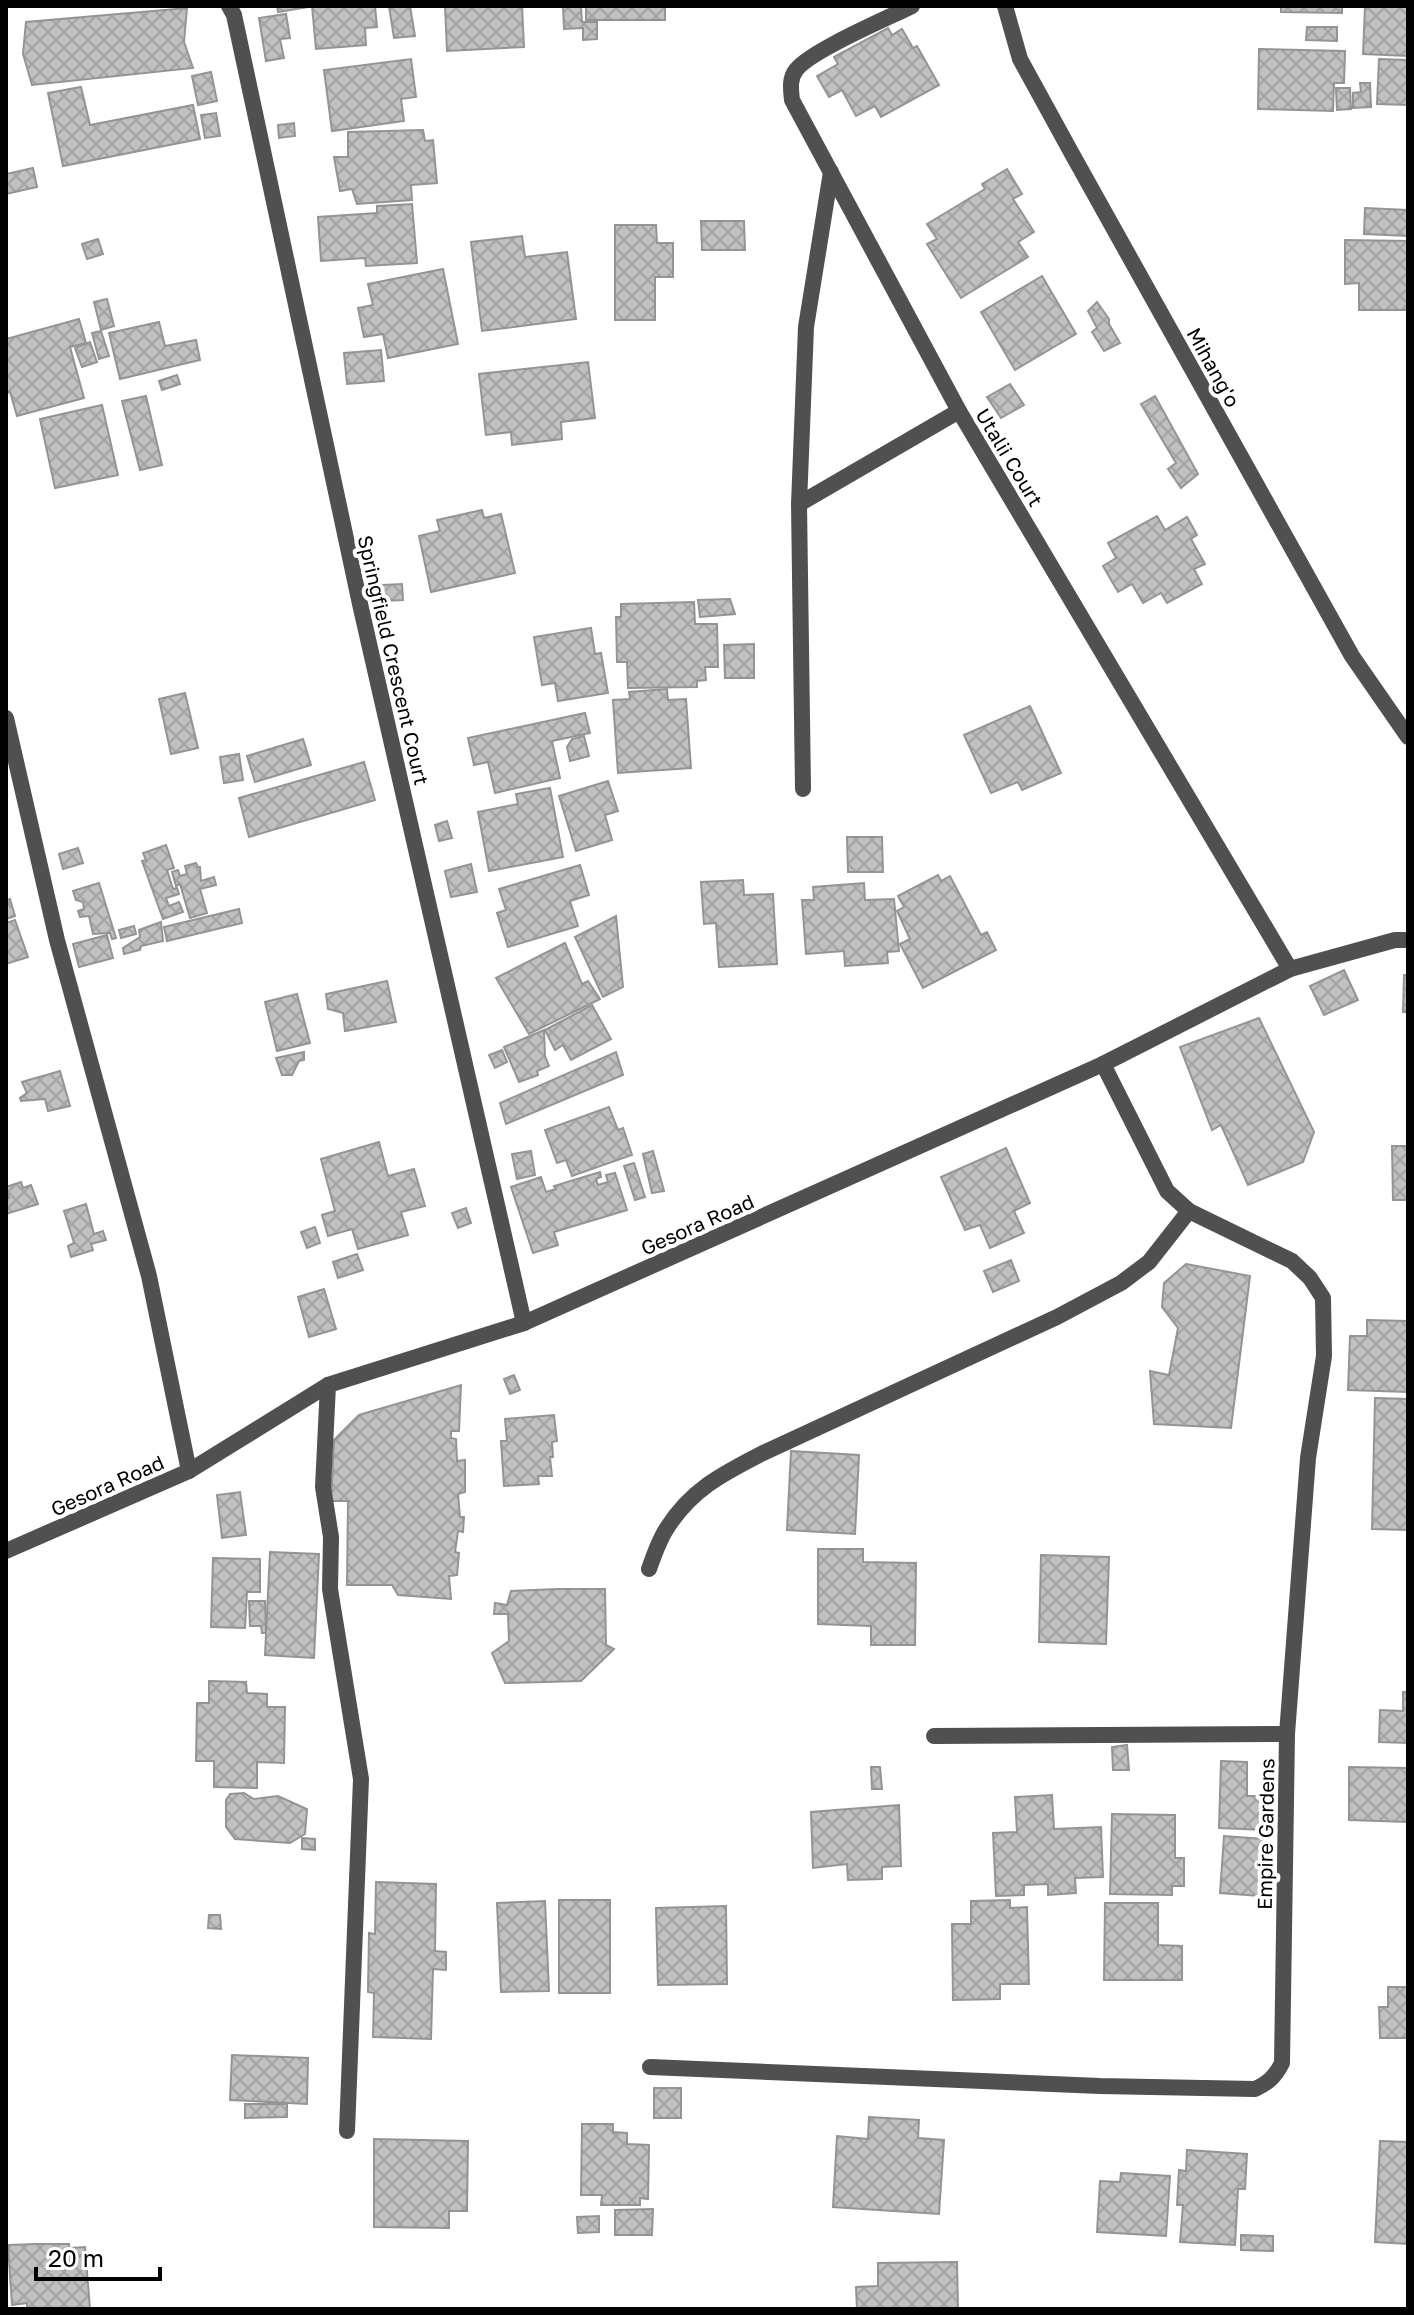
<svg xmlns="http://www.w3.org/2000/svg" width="1414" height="2315" viewBox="0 0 1414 2315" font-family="'Golos Text',sans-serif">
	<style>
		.building { fill: url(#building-cross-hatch); stroke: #949494; stroke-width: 2 }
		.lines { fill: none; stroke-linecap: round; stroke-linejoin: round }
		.lane { stroke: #505050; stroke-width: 16 }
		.street { stroke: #505050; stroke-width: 16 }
		.labels { text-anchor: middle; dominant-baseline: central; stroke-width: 8; stroke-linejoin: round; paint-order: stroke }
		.street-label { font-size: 20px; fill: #000; stroke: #fff }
	</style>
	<defs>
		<pattern id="building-cross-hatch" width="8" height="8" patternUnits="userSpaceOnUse" patternTransform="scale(2)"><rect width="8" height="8" fill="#c0c0c0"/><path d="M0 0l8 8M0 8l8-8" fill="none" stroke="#a3a3a3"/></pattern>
	</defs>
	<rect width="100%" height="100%" fill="#fff"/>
	<!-- building -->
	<g class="building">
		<path d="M277 6H307L308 7 278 12Z"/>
		<path d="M312 6H375L377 27 365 28 366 45 316 49Z"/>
		<path d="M389 6H410L415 36 394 38Z"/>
		<path d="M445 6H522L524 47 447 51Z"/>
		<path d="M563 6H581L582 22H597V39L583 40V28L564 29Z"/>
		<rect x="586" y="6" width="79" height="14"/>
		<path d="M1281 6H1342V13L1281 12Z"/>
		<path d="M1365 6 1408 7V56L1363 54Z"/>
		<path d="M187 8 184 42 193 68 32 85 23 54 26 22Z"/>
		<path d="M286 14 290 38 280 39 284 58 266 61 259 18Z"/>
		<path d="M1307 27H1337V41L1306 40Z"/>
		<path d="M888 28 892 35 902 29 913 48 917 46 939 85 881 117 875 106 856 116 842 90 829 97 817 76 838 64 834 57Z"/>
		<path d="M1259 49 1345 51 1344 83H1334L1333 111 1258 109Z"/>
		<path d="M411 59 416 97 401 99 404 121 332 131 324 70Z"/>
		<path d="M1379 59 1408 60V105L1377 104Z"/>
		<path d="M211 72 217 101 198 105 192 76Z"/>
		<path d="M1360 83H1370L1371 107 1353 108V93L1361 92Z"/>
		<path d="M81 87 90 125 193 105 200 139 63 166 48 93Z"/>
		<path d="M1336 88H1350L1351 109 1337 110Z"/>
		<path d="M216 113 220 136 205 138 201 115Z"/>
		<path d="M294 123 295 136 279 138 278 125Z"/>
		<path d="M423 130 425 141 433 140 437 183 411 185 412 200 357 204 352 189 340 191 334 157H348V132Z"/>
		<path d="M33 168 37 187 6 194V174Z"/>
		<path d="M1007 169 1022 194 1013 199 1034 232 1018 242 1028 257 961 298 927 244 937 239 927 224 985 189 982 184Z"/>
		<path d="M412 204 417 263 366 266 365 258 321 261 318 217 377 213V206Z"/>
		<path d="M1365 208 1408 210V236L1364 234Z"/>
		<path d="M701 221H744L745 250H702Z"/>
		<path d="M615 225H656L657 243H673V277H655V320H615Z"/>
		<path d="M522 236 525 257 567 252 576 319 482 331 471 242Z"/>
		<path d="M98 239 103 254 87 259 82 244Z"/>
		<path d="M1345 240 1408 241V310H1359V283L1345 284Z"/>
		<path d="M443 269 458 344 388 358 383 334 364 337 358 308 373 305 368 284Z"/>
		<path d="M1042 276 1076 334 1015 370 981 312Z"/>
		<path d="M107 299 114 326 101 330 94 302Z"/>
		<path d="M1097 302 1109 319V324L1120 343 1104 351 1092 332 1097 328 1088 311Z"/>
		<path d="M79 319 86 343 70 347 84 398 17 416 10 392 6 393V339Z"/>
		<path d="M159 322 165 346 196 340 200 360 120 379 109 333Z"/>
		<path d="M101 331 109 356 99 359 92 333Z"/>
		<path d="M90 342 97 362 82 367 75 348Z"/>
		<path d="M381 350 384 381 347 384 344 353Z"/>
		<path d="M588 362 595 418 561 422 562 439 512 445 511 432 486 435 479 374Z"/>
		<path d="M177 375 180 384 162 390 159 381Z"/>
		<path d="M1010 384 1024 405 1001 418 987 397Z"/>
		<path d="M146 396 162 465 140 470 122 401Z"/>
		<path d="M1155 396 1198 474 1181 488 1168 469 1176 463 1141 404Z"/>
		<path d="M102 405 118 475 55 488 40 419Z"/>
		<path d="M482 510 484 518 501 514 515 573 431 592 419 536 440 531 437 520Z"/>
		<path d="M1157 516 1165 530 1187 517 1197 535 1191 539 1205 564 1194 569 1202 584 1167 603 1161 593 1143 603 1132 584 1118 592 1103 566 1116 558 1108 543Z"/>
		<path d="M402 584 403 600 384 601 383 585Z"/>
		<path d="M730 599 735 614 700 617 698 600Z"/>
		<path d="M694 602 695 624H717L718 667H705L706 680 697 681V687L628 688 627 662H617L616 617H621V604Z"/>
		<path d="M591 628 595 654 601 653 608 693 558 701 555 683 542 685 534 637Z"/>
		<path d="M754 644V678H725L724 645Z"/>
		<path d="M667 689 668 700 686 699 691 768 618 773 613 700 630 699 629 692Z"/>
		<path d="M185 693 198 748 171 754 159 699Z"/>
		<path d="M1030 706 1061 773 1022 790 1018 782 991 793 964 735Z"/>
		<path d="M585 713 590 733 552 741 560 778 495 793 488 762 474 765 468 738Z"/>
		<path d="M584 736 589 756 570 761 567 747 572 739Z"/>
		<path d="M303 739 311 765 255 782 247 756Z"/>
		<path d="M239 754 243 780 224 783 220 757Z"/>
		<path d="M364 762 375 800 249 837 239 798Z"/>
		<path d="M608 781 618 811 605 815 612 840 576 851 559 796Z"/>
		<path d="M550 788 563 857 489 871 478 812 518 804 516 794Z"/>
		<path d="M447 821 452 838 439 841 435 825Z"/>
		<path d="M847 837H882L883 872H848Z"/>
		<path d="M166 845 174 868 167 870 173 889 177 888 179 894 166 898 169 906 179 902 183 912 163 919 142 861 146 860 143 853Z"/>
		<path d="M78 848 83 863 63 869 59 854Z"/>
		<path d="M196 863 198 867H200L201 881 214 877 216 885 200 889 207 913 190 918 180 884 176 886 172 872 178 870 180 876 187 874 185 866Z"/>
		<path d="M471 864 477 892 451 897 445 871Z"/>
		<path d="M580 865 589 895 570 901 578 926 508 947 497 913 506 910 499 889Z"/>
		<path d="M938 875 941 881 950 876 981 935 987 932 996 950 923 988 900 944 910 939 897 911 904 907 898 896Z"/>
		<path d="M743 880 744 895 773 894 777 964 719 967 716 923 704 924 701 882Z"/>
		<path d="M99 883 116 938 112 939 110 933 93 934 89 916 80 917 78 911 84 909 83 902 76 900 73 891Z"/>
		<path d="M864 883 865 900 894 899 899 951 887 952 888 963 845 966 844 951 806 954 802 900H814L813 887Z"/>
		<path d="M10 899 15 916 6 919V901Z"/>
		<path d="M239 909 242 923 167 941 164 927Z"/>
		<path d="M616 916 623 987 603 997 575 937Z"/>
		<path d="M15 920 28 957 6 964V923Z"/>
		<path d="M161 922 163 941 141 946 140 950 124 954 123 948 140 937 139 930Z"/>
		<path d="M134 926 136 934 121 938 119 930Z"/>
		<path d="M107 935 113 958 79 967 73 944Z"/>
		<path d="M565 943 582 984 588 981 600 999 529 1034 496 978Z"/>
		<path d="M1344 970 1358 1000 1324 1015 1310 986Z"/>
		<path d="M1404 975H1408V1012H1403Z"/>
		<path d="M387 981 396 1022 345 1031 343 1013 328 1009 326 994Z"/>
		<path d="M297 994 310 1043 277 1051 265 1002Z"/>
		<path d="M592 1005 611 1039 571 1060 563 1045 555 1050 545 1030Z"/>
		<path d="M1259 1018 1314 1132 1303 1162 1248 1185 1221 1125 1212 1130 1180 1047Z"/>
		<path d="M544 1030 545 1056 549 1066 537 1071 538 1075 519 1082 504 1047Z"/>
		<path d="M502 1050 507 1062 495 1068 489 1055Z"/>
		<path d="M304 1052V1060L299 1061 292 1075H282L276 1058Z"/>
		<path d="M616 1052 623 1075 506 1124 500 1103Z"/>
		<path d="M60 1071 70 1106 48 1111 45 1099 21 1101 20 1098 27 1093 22 1082Z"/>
		<path d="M609 1107 618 1130 623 1128 632 1155 572 1176 566 1160 557 1163 545 1130Z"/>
		<path d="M379 1142 388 1176 414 1169 425 1206 401 1212 408 1235 358 1249 352 1229 328 1236 322 1215 335 1211 321 1159Z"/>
		<path d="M1392 1146H1408V1200H1393Z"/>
		<path d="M1006 1148 1030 1203 1014 1211 1024 1233 990 1248 980 1225 965 1230 941 1177Z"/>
		<path d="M531 1151 535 1175 517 1179 512 1154Z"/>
		<path d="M653 1151 664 1191 652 1193 643 1154Z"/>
		<path d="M634 1163 645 1197 635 1200 624 1166Z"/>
		<path d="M600 1172 601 1177 596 1179 598 1185 608 1182 606 1175 615 1173 627 1210 554 1232 558 1245 533 1253 511 1187 541 1177 546 1192 556 1189 554 1186Z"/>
		<path d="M21 1182 23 1188 31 1185 38 1204 6 1214V1199L9 1198 6 1187Z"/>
		<path d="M86 1204 94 1234 103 1231 106 1240 91 1244 93 1250 71 1257 68 1246 74 1243 64 1211Z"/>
		<path d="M466 1208 471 1223 458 1228 452 1213Z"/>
		<path d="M315 1227 320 1243 307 1248 301 1232Z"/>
		<path d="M357 1254 363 1270 338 1278 333 1262Z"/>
		<path d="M1011 1260 1019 1281 993 1292 984 1271Z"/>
		<path d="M1186 1264 1250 1276 1231 1428 1154 1424 1150 1371 1169 1375 1178 1328 1162 1307 1164 1283Z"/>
		<path d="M324 1289 336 1329 309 1337 298 1297Z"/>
		<path d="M1367 1320 1408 1321V1392L1348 1390 1350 1336H1367Z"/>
		<path d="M514 1375 520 1390 510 1394 504 1379Z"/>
		<path d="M461 1385 459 1431H451V1438L456 1439 457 1461 465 1460V1492L458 1494 460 1517H464L463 1532 458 1531 455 1552 459 1553 457 1575 449 1576 451 1599 398 1595 392 1585H347L348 1501H331L334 1440 359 1415Z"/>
		<path d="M1375 1398 1408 1399V1530L1372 1529Z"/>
		<path d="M554 1415 557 1441 552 1442 553 1457H550L552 1476H538L539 1484 504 1486 501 1441H507L505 1419Z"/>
		<path d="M791 1451 859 1455 855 1534 787 1530Z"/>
		<path d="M240 1492 246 1535 222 1538 217 1495Z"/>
		<path d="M818 1549H863V1562L916 1563 915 1645H871V1626L818 1624Z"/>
		<path d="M270 1552 319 1554 314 1658 265 1655Z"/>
		<path d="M1041 1555 1109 1557 1106 1644 1039 1642Z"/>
		<path d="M213 1558 260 1559V1592H247L245 1628 211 1627Z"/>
		<path d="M557 1589H605L606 1645 614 1649 581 1681 505 1683 492 1653 509 1641 508 1614H494L495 1603 507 1605 511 1591Z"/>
		<path d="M249 1601H265L266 1633H262L261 1626H250Z"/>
		<path d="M209 1681 246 1682 247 1693 267 1694V1707H285L284 1763 257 1762V1788L214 1787V1761H196L197 1703H209Z"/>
		<path d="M1403 1692H1408V1743L1379 1742 1380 1710 1403 1711Z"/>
		<path d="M1127 1745 1129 1770H1113L1112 1747Z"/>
		<path d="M1221 1761 1247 1762V1796H1265L1264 1830 1219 1828Z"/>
		<path d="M871 1767H880L882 1789H872Z"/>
		<path d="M1349 1767 1408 1768V1822L1349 1820Z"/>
		<path d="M244 1793 254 1799 278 1796 307 1809 305 1834 290 1843 235 1839 226 1827V1800L230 1794Z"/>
		<path d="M1052 1795 1054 1829 1101 1827 1103 1877 1075 1878 1076 1893 1048 1895V1884L1024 1885V1895L996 1896 993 1833 1017 1832 1015 1797Z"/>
		<path d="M899 1805 901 1866 882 1867V1879L848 1880 847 1864 813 1868 811 1812Z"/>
		<path d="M1112 1814 1175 1815V1858H1184V1886H1172V1895L1110 1894Z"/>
		<path d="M1224 1836 1263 1839 1259 1896 1220 1893Z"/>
		<path d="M302 1838 315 1839V1850L302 1849Z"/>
		<path d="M376 1882 436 1884 435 1951 446 1952V1970L433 1969 431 2039 373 2037 374 1993 368 1992 369 1933 375 1934Z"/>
		<rect x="559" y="1900" width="51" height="93"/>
		<path d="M1010 1900V1908L1027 1907 1029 1984H1000V1999L953 2000 952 1924H971V1901Z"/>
		<path d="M545 1901 549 1991 501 1992 497 1903Z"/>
		<path d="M1105 1903H1158V1945L1182 1946V1980H1104Z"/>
		<path d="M726 1906 727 1984 658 1985 656 1908Z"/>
		<path d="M209 1915H220L221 1929 208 1928Z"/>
		<path d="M1388 1987H1408V2038H1380L1379 2007H1388Z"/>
		<path d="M232 2055 308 2058 307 2104 230 2100Z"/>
		<rect x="654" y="2088" width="27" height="30"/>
		<path d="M245 2104H287V2117L245 2118Z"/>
		<path d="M869 2117 919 2120 918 2138 944 2140 939 2214 833 2207 837 2136 868 2139Z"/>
		<path d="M582 2124H613V2132L627 2133V2144L649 2145 648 2199 640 2198V2205H601L602 2195H581Z"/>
		<path d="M374 2139 468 2141 467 2211H449V2228L374 2227Z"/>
		<path d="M1380 2141 1408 2142V2244L1375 2242Z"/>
		<path d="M1187 2150 1247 2154 1245 2189H1238L1235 2245 1180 2242 1183 2205H1177L1179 2170 1186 2171Z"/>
		<path d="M1121 2173 1170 2176 1166 2236 1097 2232 1100 2181 1120 2182Z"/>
		<path d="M653 2209 652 2235H615V2210Z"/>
		<path d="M599 2216V2232L578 2233 577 2217Z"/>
		<path d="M1241 2235 1273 2236V2251L1241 2250Z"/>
		<path d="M36 2244H69V2248L85 2247 90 2309H27V2303L12 2305 8 2245Z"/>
		<path d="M957 2262 958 2309H857L856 2287 878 2286V2263Z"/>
	</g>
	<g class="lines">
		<!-- lane -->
		<g class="lane">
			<path d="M799 504 959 411"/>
			<path d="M803 789 799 504 806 327 831 172"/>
		</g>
		<!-- street -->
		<g class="street">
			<path d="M229 6 234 15 360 604 524 1323"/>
			<path d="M912 6C888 18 810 51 796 70 789 79 791 90 792 100L959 411 1290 969"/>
			<path d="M1005 6 1020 59 1071 152 1352 656 1408 737"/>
			<path d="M6 718 57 940 149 1276 189 1471"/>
			<path d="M328 1385 323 1487 331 1537 330 1589 361 1779 347 2131"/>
			<path d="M6 1551 189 1471 328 1385 524 1323 1103 1064 1290 969 1395 940H1408"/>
			<path d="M649 1569C654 1555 659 1540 667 1528 691 1490 722 1474 761 1454L1057 1317 1121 1283 1149 1262 1189 1211"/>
			<path d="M934 1736 1287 1734"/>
			<path d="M650 2067 1100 2086 1255 2089C1268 2083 1275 2077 1282 2063L1287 1734 1308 1458 1324 1356 1323 1298 1310 1278 1292 1261 1189 1211 1167 1191 1103 1064"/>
		</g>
	</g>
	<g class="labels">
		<!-- street labels -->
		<g class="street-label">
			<text transform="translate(1214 367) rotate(61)">Mihang'o</text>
			<text transform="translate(1010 457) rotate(59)">Utalii Court</text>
			<text transform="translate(394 660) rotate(77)">Springfield Crescent Court</text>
			<text transform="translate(697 1224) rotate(-24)">Gesora Road</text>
			<text transform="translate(107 1485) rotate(-24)">Gesora Road</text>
			<text transform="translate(1265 1834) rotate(-89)">Empire Gardens</text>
		</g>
	</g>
	<!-- border -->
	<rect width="1414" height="2315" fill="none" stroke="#000000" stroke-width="16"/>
	<!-- scale -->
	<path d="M36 2267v12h124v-12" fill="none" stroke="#000000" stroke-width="4"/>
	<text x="48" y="2267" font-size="24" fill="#000000" stroke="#ffffff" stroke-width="6" paint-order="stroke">20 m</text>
</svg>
